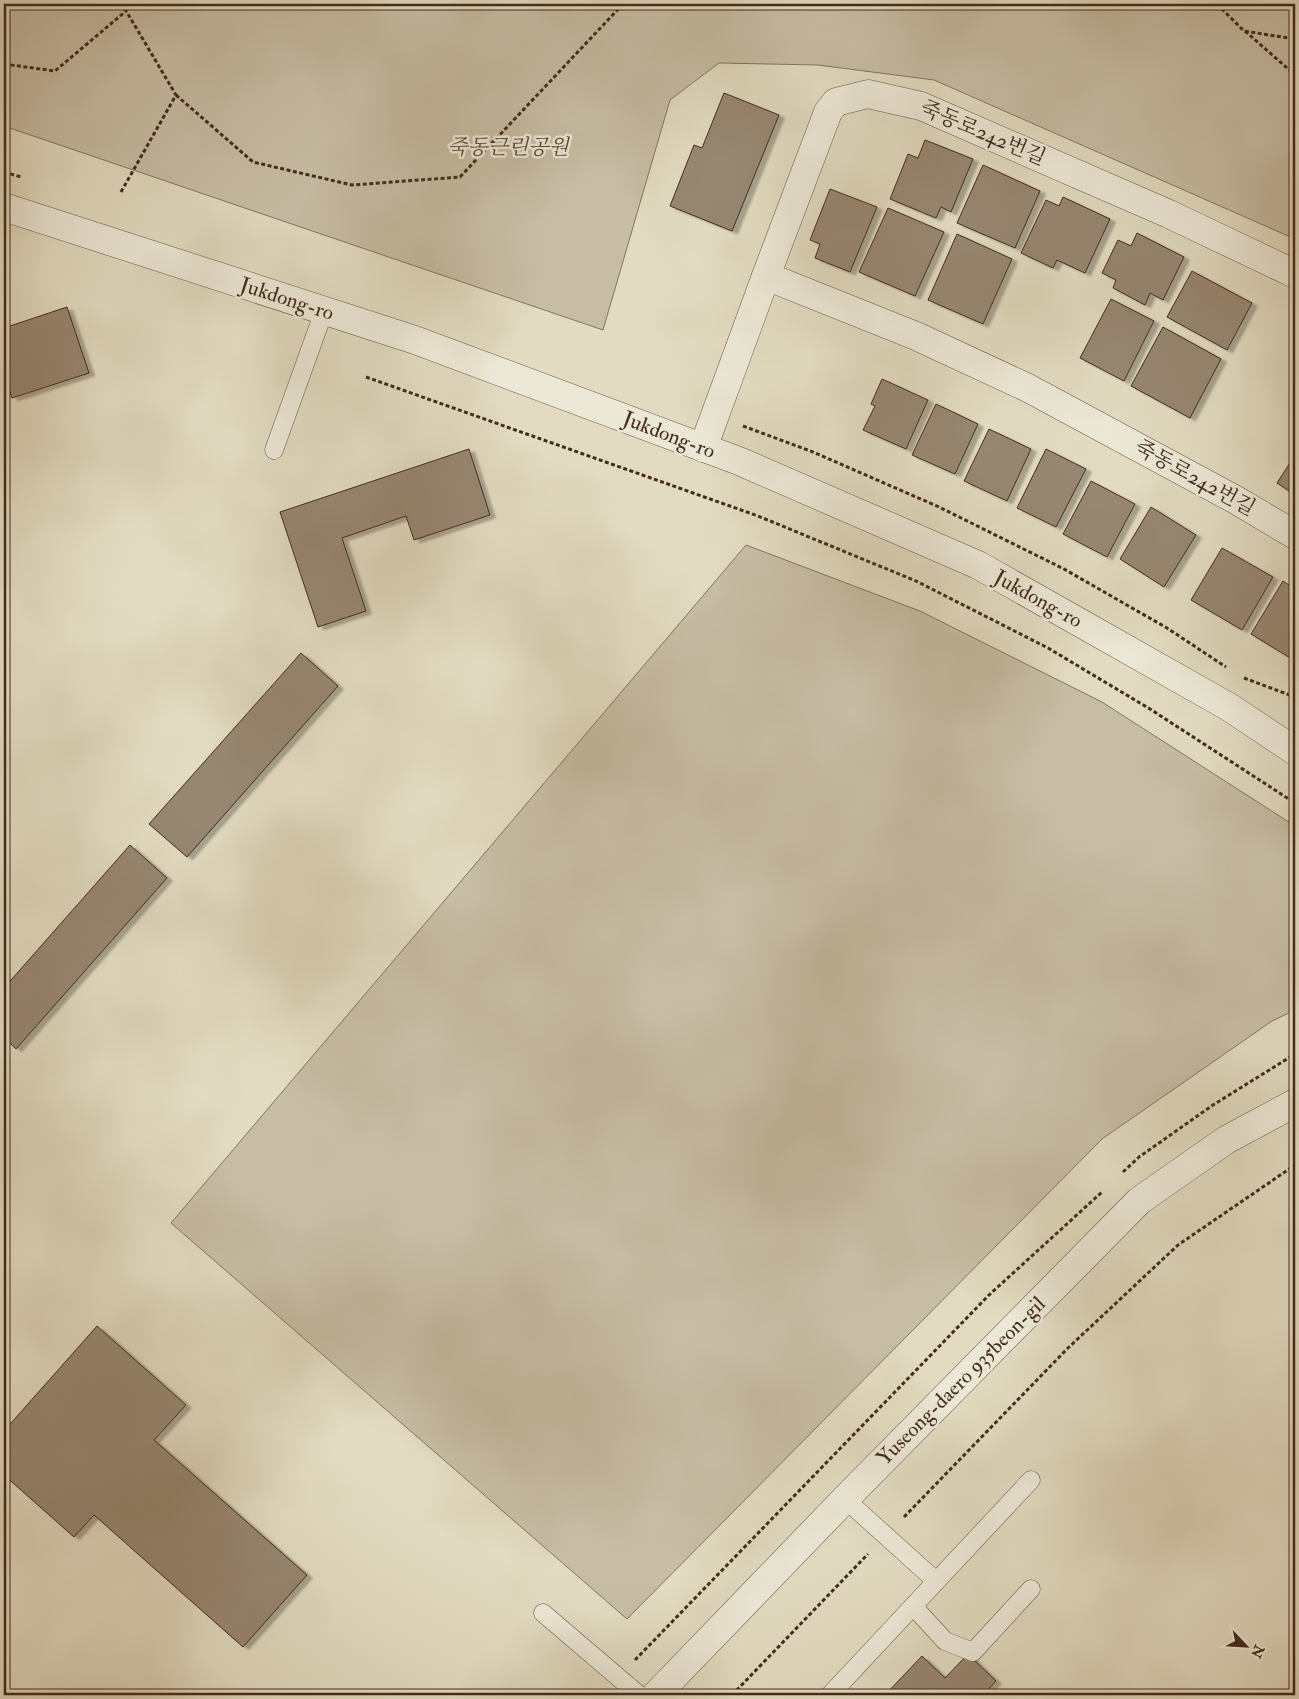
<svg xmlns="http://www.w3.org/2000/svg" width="1299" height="1699" viewBox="0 0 1299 1699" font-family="'IM FELL Double Pica','Noto Serif KR',serif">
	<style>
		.green { fill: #c7bda5; stroke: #867460 }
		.building { fill: #978772; stroke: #452b1c; filter: url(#shadow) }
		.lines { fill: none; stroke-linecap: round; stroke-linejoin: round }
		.lane-casing { stroke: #6c5745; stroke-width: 19 }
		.street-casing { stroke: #6c5745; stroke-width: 29 }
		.path { stroke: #452b1c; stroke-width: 3; stroke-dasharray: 4 2.5; stroke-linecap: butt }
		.lane { stroke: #ece8d7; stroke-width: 18 }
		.street { stroke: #ece8d7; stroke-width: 28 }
		.labels { text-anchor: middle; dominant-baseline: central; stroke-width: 5; stroke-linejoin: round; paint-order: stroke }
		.street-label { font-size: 21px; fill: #452b1c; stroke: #ece8d7 }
		.park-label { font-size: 21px; font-style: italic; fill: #5f4837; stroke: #ece8d7 }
	</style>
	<defs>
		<filter id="shadow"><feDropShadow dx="5.5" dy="3" stdDeviation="1" flood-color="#0004"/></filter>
	</defs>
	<rect width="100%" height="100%" fill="#e2dbc1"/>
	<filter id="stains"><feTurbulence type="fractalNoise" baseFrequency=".004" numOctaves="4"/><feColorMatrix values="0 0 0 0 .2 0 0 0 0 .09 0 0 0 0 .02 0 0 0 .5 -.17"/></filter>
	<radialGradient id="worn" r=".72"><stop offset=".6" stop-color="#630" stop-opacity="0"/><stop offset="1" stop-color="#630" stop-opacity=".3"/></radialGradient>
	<!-- green -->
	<g class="green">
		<path d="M4 4H1295V239L934 80 818 65 719 63 670 100 603 330 4 126Z"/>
		<path d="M746 545 920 611 1102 702 1295 826V1010L1272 1021 1102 1139 627 1619 171 1223Z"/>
	</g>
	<!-- building -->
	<g class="building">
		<path d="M724 93 779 115 732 231 670 206 694 145 702 148Z"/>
		<path d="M925 140 973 159 951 212 941 207 936 218 890 199 908 154 918 158Z"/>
		<path d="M983 165 1040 191 1015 248 957 223Z"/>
		<path d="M830 189 877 207 850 272 815 258 820 244 810 240Z"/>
		<path d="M1063 197 1110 219 1085 273 1057 260 1053 268 1021 253 1046 200 1059 206Z"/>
		<path d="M888 208 944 232 915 296 859 272Z"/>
		<path d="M1137 233 1184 257 1163 300 1150 293 1145 305 1113 288 1116 280 1102 273 1118 240 1131 246Z"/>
		<path d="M957 234 1012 259 983 324 928 300Z"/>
		<path d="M1192 271 1252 303 1227 350 1167 317Z"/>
		<path d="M1111 299 1154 321 1124 381 1080 358Z"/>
		<path d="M67 307 89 373 12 398 4 374V328Z"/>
		<path d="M1163 327 1221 359 1190 418 1131 386Z"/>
		<path d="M882 379 928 400 906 449 863 430 875 406 871 404Z"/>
		<path d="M936 404 978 424 955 474 912 455Z"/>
		<path d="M989 429 1031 449 1007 501 964 481Z"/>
		<path d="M469 449 490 515 414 540 406 516 342 538 366 611 318 627 280 512Z"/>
		<path d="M1046 449 1086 469 1056 527 1017 508Z"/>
		<path d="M1295 455V495L1277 483Z"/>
		<path d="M1091 481 1135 504 1107 557 1063 534Z"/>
		<path d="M1151 507 1196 535 1164 587 1120 559Z"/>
		<path d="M1222 548 1273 577 1242 630 1191 600Z"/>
		<path d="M1283 581 1295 589V661L1251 634Z"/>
		<path d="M301 653 338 686 187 857 149 824Z"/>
		<path d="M130 845 167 878 16 1049 4 1037V988Z"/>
		<path d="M97 1326 186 1405 154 1440 307 1575 243 1647 94 1515 74 1537 4 1475V1431Z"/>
		<path d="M968 1654 996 1681 983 1695H885L922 1656 945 1678Z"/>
	</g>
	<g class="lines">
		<defs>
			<g id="lane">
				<path d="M274 450 324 311"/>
				<path d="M845 1499 936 1581"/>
				<path d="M913 1606 945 1641 973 1652 1031 1589"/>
				<path d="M543 1613 639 1695"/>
				<path d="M830 1695 1031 1480"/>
			</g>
			<g id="street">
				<path d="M4 207 415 340 739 461 978 565 1229 707 1295 751"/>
				<path d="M766 276 916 336 1028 388 1236 500 1295 535"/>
				<path d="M703 448 766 276 828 112 836 102 868 94 921 106 1169 214 1295 274"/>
				<path d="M656 1695 845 1499 1139 1201 1226 1140 1295 1103"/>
			</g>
		</defs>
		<!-- lane casing -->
		<use href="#lane" class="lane-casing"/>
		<!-- street casing -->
		<use href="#street" class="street-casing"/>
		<!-- path -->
		<g class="path">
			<path d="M1217 4 1244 31 1295 39"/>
			<path d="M1245 31 1295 75"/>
			<path d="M4 64 55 71 126 11"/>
			<path d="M176 95 253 162 352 185 460 177 623 4"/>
			<path d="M4 172 21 177"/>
			<path d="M121 192 176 95 122 4"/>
			<path d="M366 377 758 516 916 581 1048 648 1150 709 1295 803"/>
			<path d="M743 426 813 452 939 507 1064 569 1167 628 1226 667"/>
			<path d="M1244 678 1295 697"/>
			<path d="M1123 1172 1139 1157 1213 1105 1295 1054"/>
			<path d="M904 1517 1068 1348 1178 1245 1295 1165"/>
			<path d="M635 1660 989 1295 1102 1192"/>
			<path d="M732 1695 868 1554"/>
		</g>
		<!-- lane -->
		<use href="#lane" class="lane"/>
		<!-- street -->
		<use href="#street" class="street"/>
	</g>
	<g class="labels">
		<!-- street labels -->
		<g class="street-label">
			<text transform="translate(983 133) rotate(23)">죽동로242번길</text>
			<text transform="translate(287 299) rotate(18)">Jukdong-ro</text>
			<text transform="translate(669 435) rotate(21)">Jukdong-ro</text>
			<text transform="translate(1195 478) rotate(29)">죽동로242번길</text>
			<text transform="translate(1038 599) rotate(29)">Jukdong-ro</text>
			<text transform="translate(961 1381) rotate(-45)">Yuseong-daero 935beon-gil</text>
		</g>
		<!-- park labels -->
		<g class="park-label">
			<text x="508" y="147">죽동근린공원</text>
		</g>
	</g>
	<!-- margin -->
	<rect width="1299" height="1699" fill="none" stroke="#e2dbc1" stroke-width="20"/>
	<rect x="5" y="5" width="1289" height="1689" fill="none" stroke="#452b1c" stroke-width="2.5"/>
	<rect x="10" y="10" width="1279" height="1679" fill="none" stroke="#452b1c"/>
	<!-- north arrow -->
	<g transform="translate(1246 1646) rotate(115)" stroke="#ece8d7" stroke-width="4" paint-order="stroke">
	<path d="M0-4L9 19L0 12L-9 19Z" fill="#452b1c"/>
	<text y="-8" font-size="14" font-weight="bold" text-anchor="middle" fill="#452b1c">N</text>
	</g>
	<rect width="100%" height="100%" filter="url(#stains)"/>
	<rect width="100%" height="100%" fill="url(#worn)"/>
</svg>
